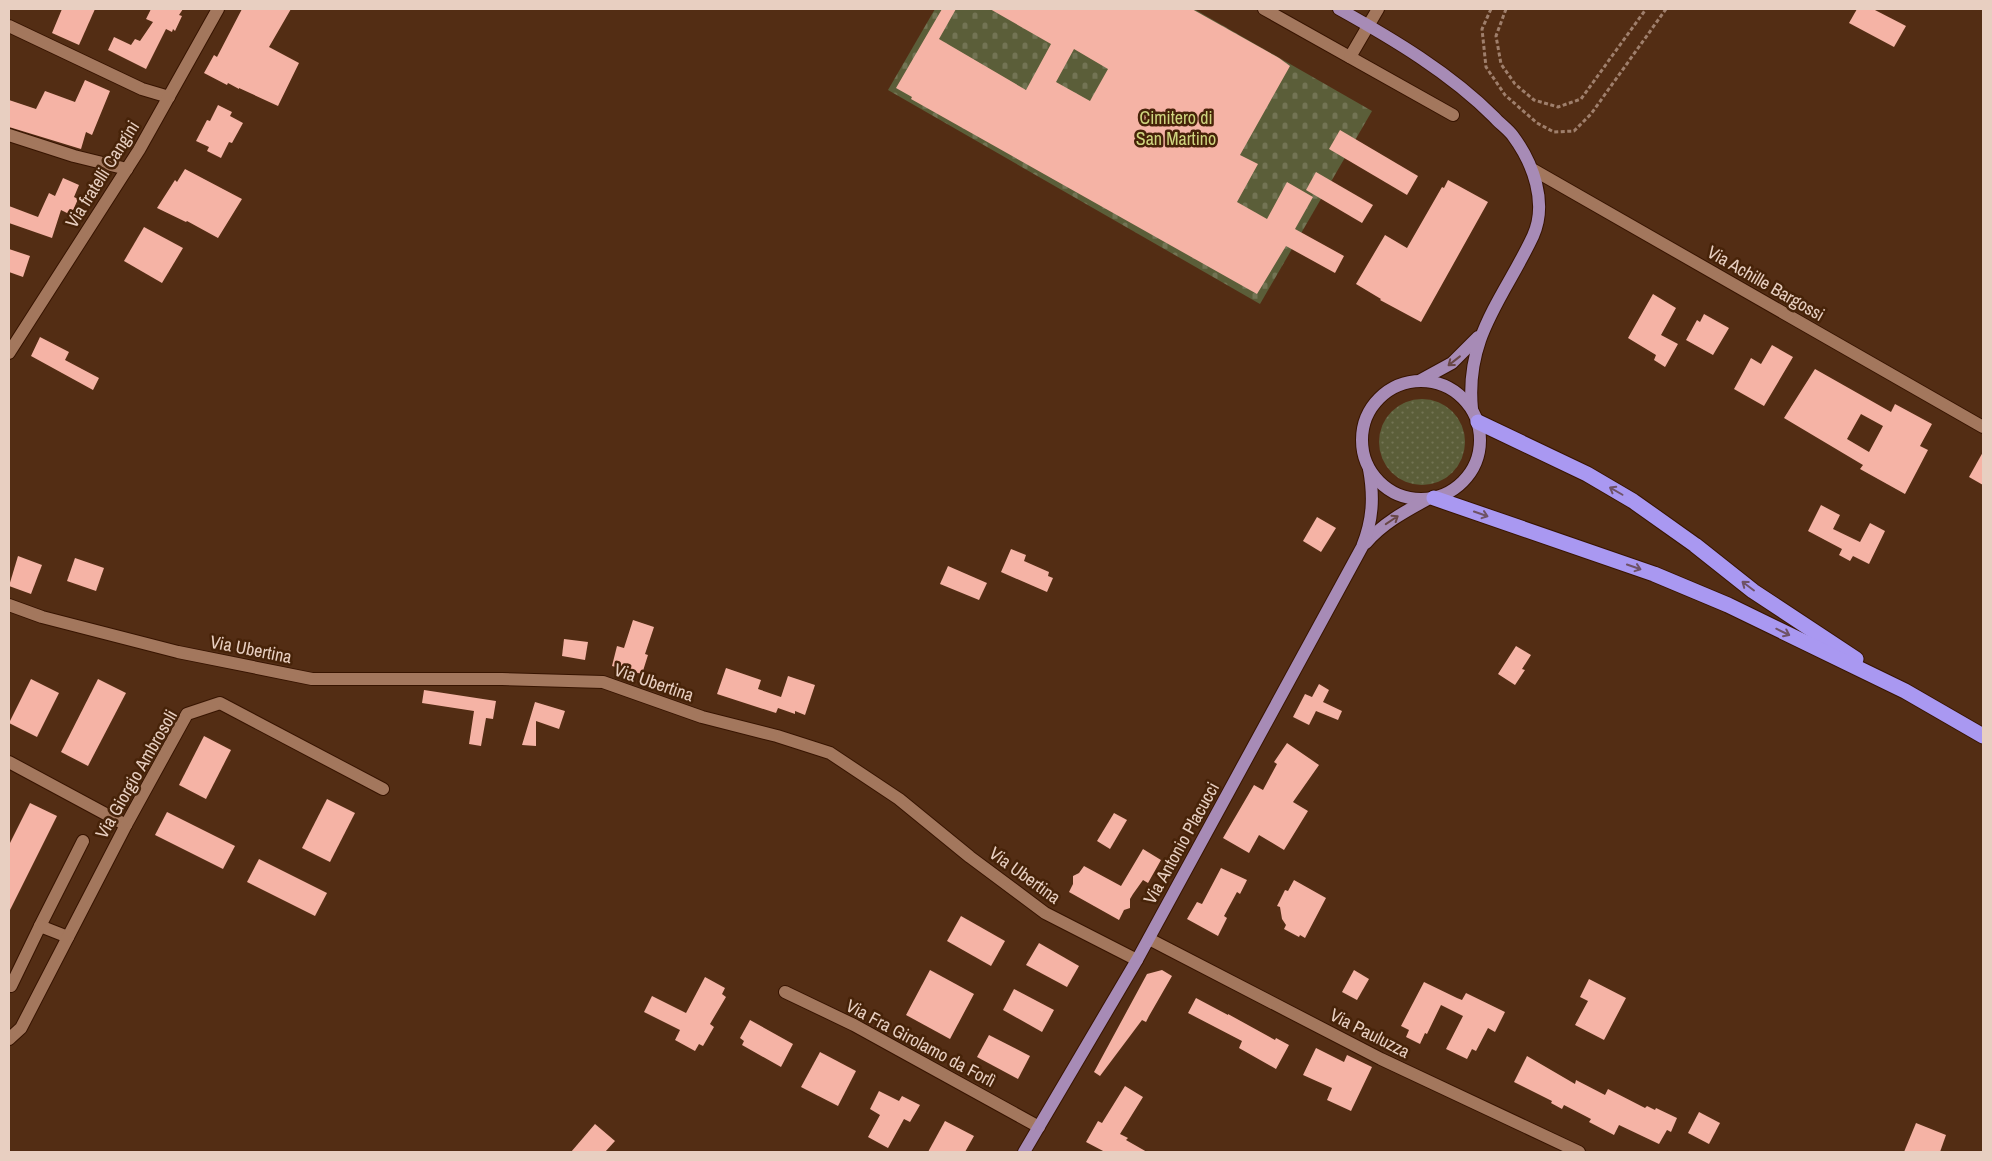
<svg xmlns="http://www.w3.org/2000/svg" width="1992" height="1161" viewBox="0 0 1992 1161" font-family="'Archivo Narrow',sans-serif">
	<style>
		.grass { fill: url(#grass-dots) }
		.cemetery { fill: url(#cemetery-stones) }
		.building { fill: #f5b3a5; fill-rule: evenodd }
		.lines { fill: none; stroke-linecap: round; stroke-linejoin: round }
		.minor-casing { stroke: #371400; stroke-width: 14 }
		.major-casing { stroke: #371400; stroke-width: 14 }
		.highway-casing { stroke: #371400; stroke-width: 17 }
		.path { stroke: #9f7f6c; stroke-width: 3; stroke-dasharray: 4 2.5; stroke-linecap: butt }
		.minor { stroke: #a3775d; stroke-width: 12 }
		.major { stroke: #a78bb6; stroke-width: 12 }
		.highway { stroke: #a998f1; stroke-width: 15 }
		.oneway { stroke: #694746 }
		.oneway2 { stroke: #6e5266 }
		.labels { text-anchor: middle; dominant-baseline: central; stroke-width: 5; stroke-linejoin: round; paint-order: stroke }
		.park-label { font-size: 18px; fill: #cfd57e; stroke: #472309 }
		.street-label { font-size: 18px; fill: #e8cfc1; stroke: #472309 }
	</style>
	<defs>
		<pattern id="grass-dots" width="8" height="8" patternUnits="userSpaceOnUse" patternTransform="scale(1.25)"><rect width="8" height="8" fill="#5b5e39"/><path d="M2 2h.1M6 6h.1" fill="none" stroke="#737454" stroke-width="1.8" stroke-linecap="round"/></pattern>
		<pattern id="cemetery-stones" width="16" height="16" patternUnits="userSpaceOnUse" patternTransform="scale(1.25)"><rect width="16" height="16" fill="#5b5e39"/><path d="M2 7V4a2 2 0 0 1 4 0v3zM10 15v-3a2 2 0 0 1 4 0v3z" fill="#737454"/></pattern>
	</defs>
	<rect width="100%" height="100%" fill="#532d14"/>
	<!-- grass -->
	<circle class="grass" cx="1422" cy="442" r="43"/>
	<!-- cemetery -->
	<path class="cemetery" d="M935 9H1194L1372 111 1260 304 888 90Z"/>
	<!-- building -->
	<g class="building">
		<path d="M62 9H95L79 45 52 33Z"/>
		<path d="M151 9H183L179 15 182 16 175 31 173 29 172 32 166 29 146 69 108 50 114 37 131 45 135 39 140 41 153 22 146 19Z"/>
		<path d="M242 9H291L269 47 299 63 278 106 239 88V89L228 83 227 85 204 73 214 55 217 57Z"/>
		<path d="M942 9H956L939 39 1026 90 1051 44 990 9H1192L1279 58 1290 66 1240 155 1258 164 1237 202 1267 219 1287 182 1313 197 1295 229 1344 256 1335 273 1286 246 1257 294 911 99 912 97 896 88ZM1074 49 1108 69 1090 101 1056 82Z"/>
		<path d="M1857 9H1873L1906 26 1894 47 1849 23Z"/>
		<path d="M85 80 110 91 92 135 86 132 81 149 9 127V100L36 109 45 91 75 102Z"/>
		<path d="M218 105 232 112 230 116 243 123 232 143 229 142 221 158 207 151 209 147 196 141 207 120 210 121Z"/>
		<path d="M1340 130 1418 176 1407 195 1329 149Z"/>
		<path d="M185 169 242 199 218 238 187 221 186 222 157 208 175 180 177 182Z"/>
		<path d="M1316 172 1373 205 1362 223 1306 190Z"/>
		<path d="M63 178 79 185 74 197 78 199 71 215 61 210 52 238 9 223V206L38 217 49 193 55 196Z"/>
		<path d="M1448 180 1488 202 1421 322 1380 300 1381 299 1356 284 1385 235 1407 248 1442 187 1444 188Z"/>
		<path d="M144 227 183 248 162 283 124 261Z"/>
		<path d="M9 249 30 256 23 277 9 272Z"/>
		<path d="M1653 294 1676 308 1661 335 1678 344 1665 367 1654 360 1656 355 1628 338Z"/>
		<path d="M1704 314 1729 328 1713 355 1686 340 1697 320 1700 322Z"/>
		<path d="M40 337 69 352 65 360 99 378 93 390 31 356Z"/>
		<path d="M1772 345 1793 357 1764 406 1734 389 1751 358 1761 364Z"/>
		<path d="M1815 369 1891 412 1895 404 1932 424 1920 446 1928 450 1905 494 1860 469 1863 465 1784 418ZM1861 414 1883 426 1869 452 1847 439Z"/>
		<path d="M1983 452V485L1969 477Z"/>
		<path d="M1821 505 1840 515 1833 529 1860 542 1870 523 1885 531 1869 564 1853 556 1850 561 1839 555 1842 549 1808 531Z"/>
		<path d="M1317 517 1336 528 1321 552 1303 541Z"/>
		<path d="M1011 549 1026 555 1024 561 1049 572 1048 576 1053 578 1047 592 1001 572Z"/>
		<path d="M18 556 42 565 31 594 9 586Z"/>
		<path d="M75 558 104 568 96 591 67 581Z"/>
		<path d="M948 566 987 583 979 600 940 584Z"/>
		<path d="M633 620 654 627 645 654 648 655 642 674 612 666 617 646 624 648Z"/>
		<path d="M564 639 588 642 585 660 562 656Z"/>
		<path d="M1516 646 1531 655 1522 669 1525 670 1515 685 1498 674Z"/>
		<path d="M726 668 761 680 758 689 781 697 788 676 815 685 805 715 795 711V714L778 708 776 713 717 694Z"/>
		<path d="M31 679 59 693 37 737 9 723Z"/>
		<path d="M98 679 126 693 88 766 61 752Z"/>
		<path d="M1319 684 1329 690 1323 702 1342 711 1338 720 1316 711 1309 725 1293 717 1305 694 1312 697Z"/>
		<path d="M424 690 496 701 493 719 486 718 481 746 469 744 474 711 422 703Z"/>
		<path d="M535 702 565 711 559 729 536 721V746L522 745Z"/>
		<path d="M204 736 231 750 206 799 179 785Z"/>
		<path d="M1287 743 1319 765 1293 802 1308 811 1284 850 1259 835 1249 853 1223 838 1254 785 1263 790 1277 764 1274 762Z"/>
		<path d="M327 799 355 813 330 862 302 848Z"/>
		<path d="M30 803 57 816 9 912V845Z"/>
		<path d="M167 812 235 846 223 869 155 835Z"/>
		<path d="M1114 813 1127 820 1110 849 1097 841Z"/>
		<path d="M1143 849 1161 860 1148 883 1143 880 1133 894 1130 899V908L1124 910 1119 920 1069 892 1073 884V876L1079 873 1084 866 1121 886Z"/>
		<path d="M259 859 327 893 315 916 247 882Z"/>
		<path d="M1221 868 1247 880 1240 894 1237 892 1224 916 1227 918 1218 936 1187 919 1197 902 1202 904Z"/>
		<path d="M1294 880 1326 898 1305 938 1300 935 1299 937 1284 929 1286 925 1282 919 1280 907 1277 906 1285 890 1288 891Z"/>
		<path d="M961 916 1005 941 991 966 947 941Z"/>
		<path d="M1039 943 1079 966 1067 987 1026 965Z"/>
		<path d="M930 970 974 994 950 1039 906 1015Z"/>
		<path d="M1162 970 1172 976 1149 1016 1146 1022 1142 1020 1100 1076 1094 1072 1147 974Z"/>
		<path d="M1354 970 1369 979 1357 1000 1342 992Z"/>
		<path d="M705 977 725 988 722 994 726 997 710 1024 714 1027 703 1046 699 1044 695 1051 675 1040 680 1030 644 1012 652 996 686 1013Z"/>
		<path d="M1589 979 1626 998 1604 1040 1575 1025 1588 1001 1580 997Z"/>
		<path d="M1424 982 1457 998 1462 1000 1466 993 1505 1012 1495 1032 1488 1028 1476 1051 1472 1049 1467 1059 1446 1049 1463 1016 1441 1005 1427 1034 1425 1033 1420 1044 1406 1037 1409 1030 1401 1026Z"/>
		<path d="M1014 989 1054 1010 1042 1032 1003 1010Z"/>
		<path d="M1196 998 1228 1015V1014L1275 1040 1276 1038 1289 1045 1276 1069 1239 1048 1242 1041 1188 1013Z"/>
		<path d="M750 1020 793 1044 781 1067 742 1045 744 1041 740 1038Z"/>
		<path d="M989 1035 1030 1056 1018 1079 977 1057Z"/>
		<path d="M1316 1048 1344 1062 1347 1055 1372 1067 1351 1111 1327 1100 1332 1088 1303 1075Z"/>
		<path d="M820 1052 856 1071 838 1106 801 1087Z"/>
		<path d="M1527 1056 1575 1084 1576 1080 1605 1095 1608 1089 1645 1108 1647 1106 1655 1110 1656 1108 1677 1118 1671 1132 1667 1130 1659 1144 1619 1125 1614 1135 1589 1122 1591 1119 1564 1105 1562 1109 1551 1103 1552 1101 1514 1082Z"/>
		<path d="M1125 1086 1143 1097 1120 1134 1128 1138 1126 1140 1147 1152H1105L1086 1142 1098 1121 1102 1123Z"/>
		<path d="M879 1091 899 1101 902 1096 920 1105 910 1122 904 1119 888 1148 868 1137 880 1115 870 1109Z"/>
		<path d="M1699 1112 1720 1123 1709 1144 1688 1133Z"/>
		<path d="M945 1121 974 1136 965 1152H928Z"/>
		<path d="M1916 1123 1946 1135 1940 1152H1904Z"/>
		<path d="M595 1124 615 1141 605 1152H571Z"/>
	</g>
	<g class="lines">
		<defs>
			<g id="minor">
				<path d="M1264 9 1453 115"/>
				<path d="M9 26 142 89 169 97"/>
				<path d="M1350 57 1378 9"/>
				<path d="M9 135 74 156 127 169"/>
				<path d="M1532 169 1983 427"/>
				<path d="M9 353 139 150 218 9"/>
				<path d="M9 605 42 617 178 652 312 679H502L603 682 702 717 777 736 830 753 899 799 970 857 1045 913 1137 960"/>
				<path d="M9 762 126 825"/>
				<path d="M40 926 83 841"/>
				<path d="M1149 939 1381 1059 1579 1152"/>
				<path d="M11 986 40 926 68 937"/>
				<path d="M785 992 854 1025 1039 1127"/>
				<path d="M9 1039 21 1028 126 825 187 714 220 703 383 789"/>
			</g>
			<g id="major">
				<path d="M1339 9C1393 39 1450 73 1494 117 1500 124 1508 129 1513 136 1533 163 1548 203 1533 236 1504 298 1465 336 1472 409"/>
				<path d="M1421 380 1452 363 1478 337"/>
				<circle cx="1421" cy="440" r="59"/>
				<path d="M1366 543C1382 524 1404 512 1426 500"/>
				<path d="M1024 1152 1137 960 1362 547C1373 520 1374 497 1369 469"/>
			</g>
			<g id="highway">
				<path d="M1478 422 1587 474 1633 501 1695 545 1753 591 1856 659"/>
				<path d="M1434 498 1654 574 1728 605 1905 691 1983 736"/>
			</g>
		</defs>
		<!-- minor casing -->
		<use href="#minor" class="minor-casing"/>
		<!-- major casing -->
		<use href="#major" class="major-casing"/>
		<!-- highway casing -->
		<use href="#highway" class="highway-casing"/>
		<!-- path -->
		<g class="path">
			<path d="M1491 9 1482 29 1486 67 1505 95 1537 123 1554 132 1574 131 1591 114 1666 9"/>
			<path d="M1506 9 1496 36 1501 64 1515 84 1534 100 1558 107 1581 99 1646 9"/>
		</g>
		<!-- minor -->
		<use href="#minor" class="minor"/>
		<!-- major -->
		<use href="#major" class="major"/>
		<!-- highway -->
		<use href="#highway" class="highway"/>
	</g>
	<!-- one-way arrows -->
	<defs><path id="oneway-shaft" d="M-6 0H5M1.5-3L5.5 0L1.5 3" fill="none" stroke-width="1.6" stroke-linecap="round" stroke-linejoin="round" transform="scale(1.25)"/></defs>
	<g class="oneway">
		<use href="#oneway-shaft" transform="translate(1454 361) rotate(142)"/>
		<use href="#oneway-shaft" transform="translate(1392 520) rotate(-34)"/>
	</g>
	<g class="oneway2">
		<use href="#oneway-shaft" transform="translate(1616 491) rotate(-150)"/>
		<use href="#oneway-shaft" transform="translate(1481 514) rotate(19)"/>
		<use href="#oneway-shaft" transform="translate(1634 567) rotate(19)"/>
		<use href="#oneway-shaft" transform="translate(1748 586) rotate(-143)"/>
		<use href="#oneway-shaft" transform="translate(1783 632) rotate(26)"/>
	</g>
	<g class="labels">
		<!-- park labels -->
		<g class="park-label">
			<text x="1176" y="117">Cimitero di<tspan x="1176" dy="21">San Martino</tspan></text>
		</g>
		<!-- street labels -->
		<g class="street-label">
			<text transform="translate(102 174) rotate(-58)">Via fratelli Cangini</text>
			<text transform="translate(1766 283) rotate(30)">Via Achille Bargossi</text>
			<text transform="translate(251 649) rotate(11)">Via Ubertina</text>
			<text transform="translate(654 682) rotate(19)">Via Ubertina</text>
			<text transform="translate(136 774) rotate(-60)">Via Giorgio Ambrosoli</text>
			<text transform="translate(1181 843) rotate(-61)">Via Antonio Placucci</text>
			<text transform="translate(1025 875) rotate(36)">Via Ubertina</text>
			<text transform="translate(1370 1033) rotate(27)">Via Pauluzza</text>
			<text transform="translate(921 1043) rotate(28)">Via Fra Girolamo da Forlì</text>
		</g>
	</g>
	<!-- border -->
	<rect width="1992" height="1161" fill="none" stroke="#e8cfc1" stroke-width="20"/>
</svg>
